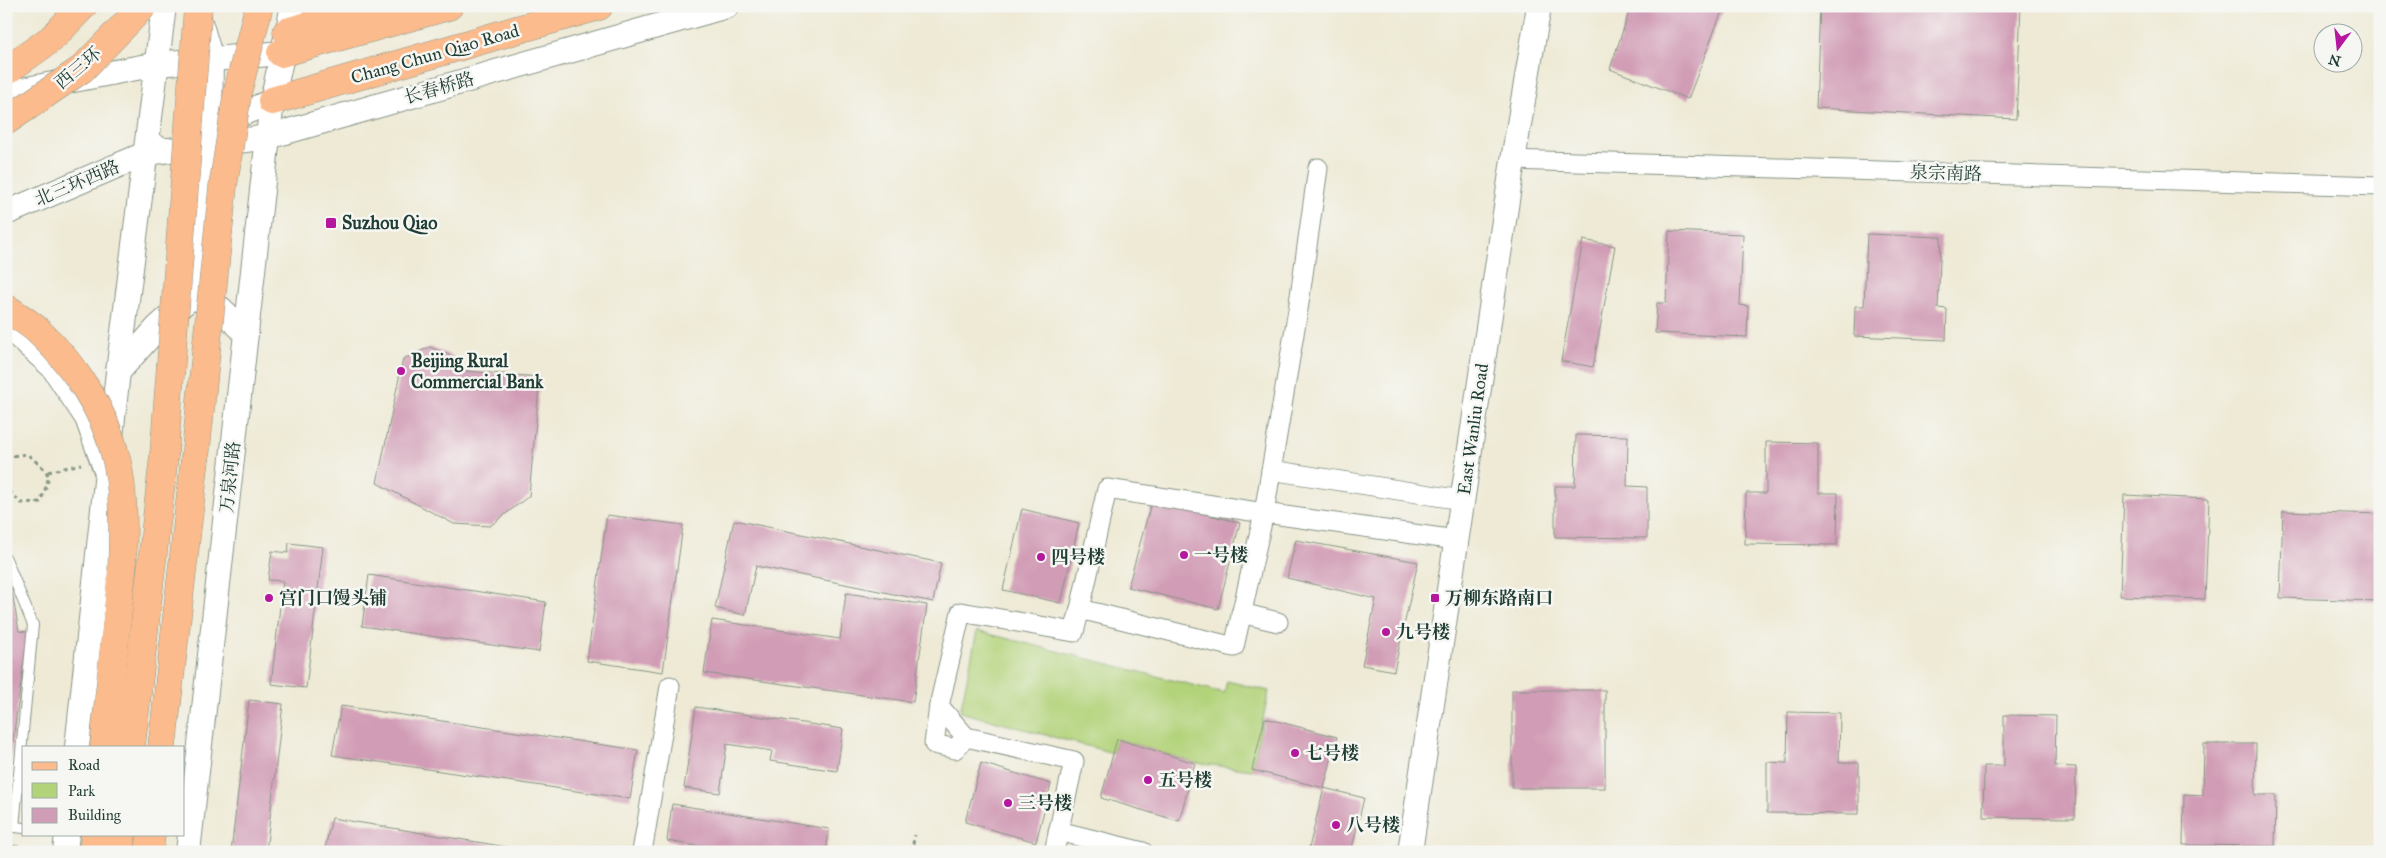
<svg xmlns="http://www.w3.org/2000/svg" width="2386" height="858" viewBox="0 0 2386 858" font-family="'IM FELL Great Primer','Noto Serif SC',serif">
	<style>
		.green { fill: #b3d37a; stroke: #698857 }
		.building { fill: #d19db6 }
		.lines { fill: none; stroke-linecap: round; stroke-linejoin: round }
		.service-casing { stroke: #869485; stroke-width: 12 }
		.minor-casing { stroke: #869485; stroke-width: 21 }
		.tertiary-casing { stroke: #869485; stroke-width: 26 }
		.primary-casing { stroke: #869485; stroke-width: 29 }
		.trunk-casing { stroke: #869485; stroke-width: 29 }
		.path { stroke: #869485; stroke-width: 3; stroke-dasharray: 4 4; stroke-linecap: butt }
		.service { stroke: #fff; stroke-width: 10 }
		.minor { stroke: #fff; stroke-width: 19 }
		.tertiary { stroke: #fff; stroke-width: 24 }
		.primary { stroke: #fbbb8d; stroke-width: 28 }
		.trunk { stroke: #fbbb8d; stroke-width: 28 }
		.trunk-bridge-casing { stroke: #869485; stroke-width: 29; stroke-linecap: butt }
		.trunk-bridge { stroke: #fbbb8d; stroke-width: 28 }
		.poi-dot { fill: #b5179e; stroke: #f6f6f2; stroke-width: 2 }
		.labels { text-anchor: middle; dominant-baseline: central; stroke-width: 5; stroke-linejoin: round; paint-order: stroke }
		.street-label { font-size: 18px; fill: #1f3d34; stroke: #f6f6f2 }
		.poi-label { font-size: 18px; font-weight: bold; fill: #1f3d34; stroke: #f6f6f2; text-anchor: start }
	</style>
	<rect width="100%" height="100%" fill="#f6f6f2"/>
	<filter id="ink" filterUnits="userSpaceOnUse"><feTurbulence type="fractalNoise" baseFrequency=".02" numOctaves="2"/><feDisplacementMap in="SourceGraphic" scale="10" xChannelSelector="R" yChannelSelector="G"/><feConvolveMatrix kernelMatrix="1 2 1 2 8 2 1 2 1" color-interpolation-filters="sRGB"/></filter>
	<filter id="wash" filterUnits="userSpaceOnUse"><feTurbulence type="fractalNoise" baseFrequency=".0096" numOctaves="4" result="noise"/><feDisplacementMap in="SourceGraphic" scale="20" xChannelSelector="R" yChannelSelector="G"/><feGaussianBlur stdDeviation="1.12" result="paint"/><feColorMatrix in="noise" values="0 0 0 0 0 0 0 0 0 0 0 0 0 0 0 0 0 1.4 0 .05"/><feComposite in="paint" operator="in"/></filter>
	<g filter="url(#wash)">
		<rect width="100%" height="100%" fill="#eeead6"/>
		<!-- green -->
		<path class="green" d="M977 631 1224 693 1227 681 1269 691 1252 770 1195 763 1117 739 1113 753 960 712Z"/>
		<g id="blocks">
			<!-- building -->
			<g class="building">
				<path d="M1631 6H1724L1688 99 1610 69Z"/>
				<path d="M1820 6H2021L2016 119 1816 108Z"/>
				<path d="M1669 231 1743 234 1740 305 1748 306 1747 337 1655 333 1657 303H1666Z"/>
				<path d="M1867 234 1941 237 1938 308 1947 309 1946 340 1854 336 1855 306H1864Z"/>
				<path d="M1583 240 1615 246 1593 367 1561 361Z"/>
				<path d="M430 347 452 356 466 371 540 377 529 496 490 526 454 524 377 483 403 359Z"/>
				<path d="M1576 435 1628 436 1627 486 1647 487V538L1555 537V486H1575Z"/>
				<path d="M1766 442 1818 443V493H1838L1837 545 1745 544 1746 493H1766Z"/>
				<path d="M2124 495 2209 499 2205 599 2120 596Z"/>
				<path d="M1152 500 1240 523 1218 609 1128 587Z"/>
				<path d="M1022 509 1079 523 1061 603 1003 590Z"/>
				<path d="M2283 511 2380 514 2379 601 2280 598Z"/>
				<path d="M607 515 683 525 663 672 587 661Z"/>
				<path d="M734 520 941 563 933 602 756 566 745 615 715 608Z"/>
				<path d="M1296 540 1418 562 1394 671 1362 665 1376 599 1287 578Z"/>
				<path d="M289 543 323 547 306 688 271 684 283 581 268 580 272 551 288 553Z"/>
				<path d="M369 575 546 602 539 652 362 626Z"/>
				<path d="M6 577 11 587 19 631 28 632 7 783Z"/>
				<path d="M846 593 927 605 913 702 704 673 712 620 840 639Z"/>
				<rect x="1512" y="690" width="93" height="98"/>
				<path d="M249 700 283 704 266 852H231Z"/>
				<path d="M341 706 638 750 630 799 332 755Z"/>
				<path d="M696 707 843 729 837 771 770 761 772 751 727 744 720 793 684 788Z"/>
				<path d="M1788 712 1840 713 1839 763H1859V814L1767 813V762L1787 763Z"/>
				<path d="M2004 715 2056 716 2055 766 2076 767 2075 818 1983 817 1984 766H2004Z"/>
				<path d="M1265 718 1337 737 1324 788 1252 770Z"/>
				<path d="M1117 739 1195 763 1179 821 1101 798Z"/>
				<path d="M2204 744H2256L2255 795H2276L2275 846 2183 845 2184 794 2203 795Z"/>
				<path d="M981 763 1051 784 1036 842 965 822Z"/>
				<path d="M1324 788 1364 798 1351 852H1308Z"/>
				<path d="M672 804 829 829 826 852H735L667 841Z"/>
				<path d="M332 818 531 851V852H324Z"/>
				<path d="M6 845 20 846 19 852H6Z"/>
			</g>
		</g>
	</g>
	<g filter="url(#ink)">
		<use href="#blocks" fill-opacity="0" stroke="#869485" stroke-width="1"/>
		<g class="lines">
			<defs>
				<g id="service">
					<path d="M6 559 33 625 14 827"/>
					<path d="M6 826 24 828"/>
				</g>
				<g id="minor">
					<path d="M1513 160 2380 186"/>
					<path d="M1271 470 1462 500"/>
					<path d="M1080 609 1107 489 1264 513 1298 310 1318 168"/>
					<path d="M1241 613 1278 622"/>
					<path d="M939 706 934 744 955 749 966 737"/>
					<path d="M1058 831 1143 852"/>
					<path d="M642 852 670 686"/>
					<path d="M1054 852 1074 761 966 737 939 706 961 612 1074 632 1080 609 1234 647 1264 513 1456 540"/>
				</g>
				<g id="tertiary">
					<path d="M6 93 157 64 281 53"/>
					<path d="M218 124 272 101"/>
					<path d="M147 153 268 137 727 6"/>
					<path d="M6 213 159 148"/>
					<path d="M196 298 221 309 246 333"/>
					<path d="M6 325 53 367 87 418 105 468"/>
					<path d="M118 372 158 327 192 296 210 127 211 59 198 15"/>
					<path d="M77 747 118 372 164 6"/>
					<path d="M65 852 67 834"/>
					<path d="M188 852 272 101 293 6"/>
					<path d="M1410 852 1513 160 1539 6"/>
				</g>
				<g id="primary">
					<path d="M287 32 376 6"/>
					<path d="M281 53 449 6"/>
					<path d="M272 101 599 6"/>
				</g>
				<g id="trunk">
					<path d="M6 71 51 39 83 6"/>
					<path d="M104 747 122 571"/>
					<path d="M131 747 164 455"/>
					<path d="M162 747 195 459"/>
					<path d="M93 852 95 834"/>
					<path d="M120 852 122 834"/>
					<path d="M149 852 151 834"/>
				</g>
			</defs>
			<!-- service casing -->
			<use href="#service" class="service-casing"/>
			<!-- minor casing -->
			<use href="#minor" class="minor-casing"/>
			<!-- tertiary casing -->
			<use href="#tertiary" class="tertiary-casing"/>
			<!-- primary casing -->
			<use href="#primary" class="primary-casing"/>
			<!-- trunk casing -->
			<use href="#trunk" class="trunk-casing"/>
			<!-- path -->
			<g class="path">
				<path d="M6 459 10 456 27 454C51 475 53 471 40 502L21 503 6 488"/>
				<path d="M48 472 81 464"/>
				<path d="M911 852 915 835"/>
			</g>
			<!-- service -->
			<use href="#service" class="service"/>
			<!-- minor -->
			<use href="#minor" class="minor"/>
			<!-- tertiary -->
			<use href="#tertiary" class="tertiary"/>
			<!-- primary -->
			<use href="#primary" class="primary"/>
			<!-- trunk -->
			<use href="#trunk" class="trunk"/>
			<defs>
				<g id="trunk-bridge">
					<path d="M6 121 82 69 143 6"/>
					<path d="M6 308C16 315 28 322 37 330 73 363 105 410 116 458 125 494 123 534 122 571"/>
					<path d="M164 455 198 6"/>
					<path d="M195 459 223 186 238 90 259 6"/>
				</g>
			</defs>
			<!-- trunk-bridge casing -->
			<use href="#trunk-bridge" class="trunk-bridge-casing"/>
			<!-- trunk-bridge -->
			<use href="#trunk-bridge" class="trunk-bridge"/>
		</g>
	</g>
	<!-- markers -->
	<g class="poi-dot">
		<rect x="325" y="217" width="12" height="12" rx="2.5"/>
		<circle cx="401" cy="371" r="5"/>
		<circle cx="1184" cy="555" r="5"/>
		<circle cx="1041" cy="557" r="5"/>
		<circle cx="269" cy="598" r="5"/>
		<rect x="1430" y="593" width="10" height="10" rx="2.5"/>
		<circle cx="1386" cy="632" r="5"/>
		<circle cx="1295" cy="753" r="5"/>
		<circle cx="1148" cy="780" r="5"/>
		<circle cx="1008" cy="803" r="5"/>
		<circle cx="1336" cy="825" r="5"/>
	</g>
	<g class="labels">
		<!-- street labels -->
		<g class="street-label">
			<text transform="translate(435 54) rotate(-16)">Chang Chun Qiao Road</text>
			<text transform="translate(78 68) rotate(-40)">西三环</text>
			<text transform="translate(439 88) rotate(-16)">长春桥路</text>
			<text transform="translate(1946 173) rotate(2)">泉宗南路</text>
			<text transform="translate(77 183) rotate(-23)">北三环西路</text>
			<text transform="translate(1473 429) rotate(-82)">East Wanliu Road</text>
			<text transform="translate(230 477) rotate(-84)">万泉河路</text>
		</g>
		<!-- poi labels -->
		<g class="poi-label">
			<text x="342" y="223">Suzhou Qiao</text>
			<text x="411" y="361">Beijing Rural<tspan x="411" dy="21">Commercial Bank</tspan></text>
			<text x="1194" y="555">一号楼</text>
			<text x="1051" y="557">四号楼</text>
			<text x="279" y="598">宫门口馒头铺</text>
			<text x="1445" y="598">万柳东路南口</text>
			<text x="1396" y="632">九号楼</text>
			<text x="1305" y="753">七号楼</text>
			<text x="1158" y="780">五号楼</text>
			<text x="1018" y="803">三号楼</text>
			<text x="1346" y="825">八号楼</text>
		</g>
	</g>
	<!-- margin -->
	<rect width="2386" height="858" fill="none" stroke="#f6f6f2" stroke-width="25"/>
	<!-- legend -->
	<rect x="22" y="746" width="162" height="90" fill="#f6f6f2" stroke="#a0aca6"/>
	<rect x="32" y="762" width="25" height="8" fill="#fbbb8d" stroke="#a0aca6"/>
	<text x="68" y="770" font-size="15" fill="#1f3d34">Road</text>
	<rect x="32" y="783" width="25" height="15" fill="#b3d37a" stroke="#a0aca6"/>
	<text x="68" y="796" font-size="15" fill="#1f3d34">Park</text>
	<rect x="32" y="808" width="25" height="15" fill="#d19db6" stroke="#a0aca6"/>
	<text x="68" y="820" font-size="15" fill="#1f3d34">Building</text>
	<!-- north arrow -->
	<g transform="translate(2338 48) rotate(195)"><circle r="24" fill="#f6f6f2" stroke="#a0aca6"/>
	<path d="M0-4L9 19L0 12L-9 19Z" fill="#b5179e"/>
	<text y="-8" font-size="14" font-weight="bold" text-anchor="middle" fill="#1f3d34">N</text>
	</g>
</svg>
